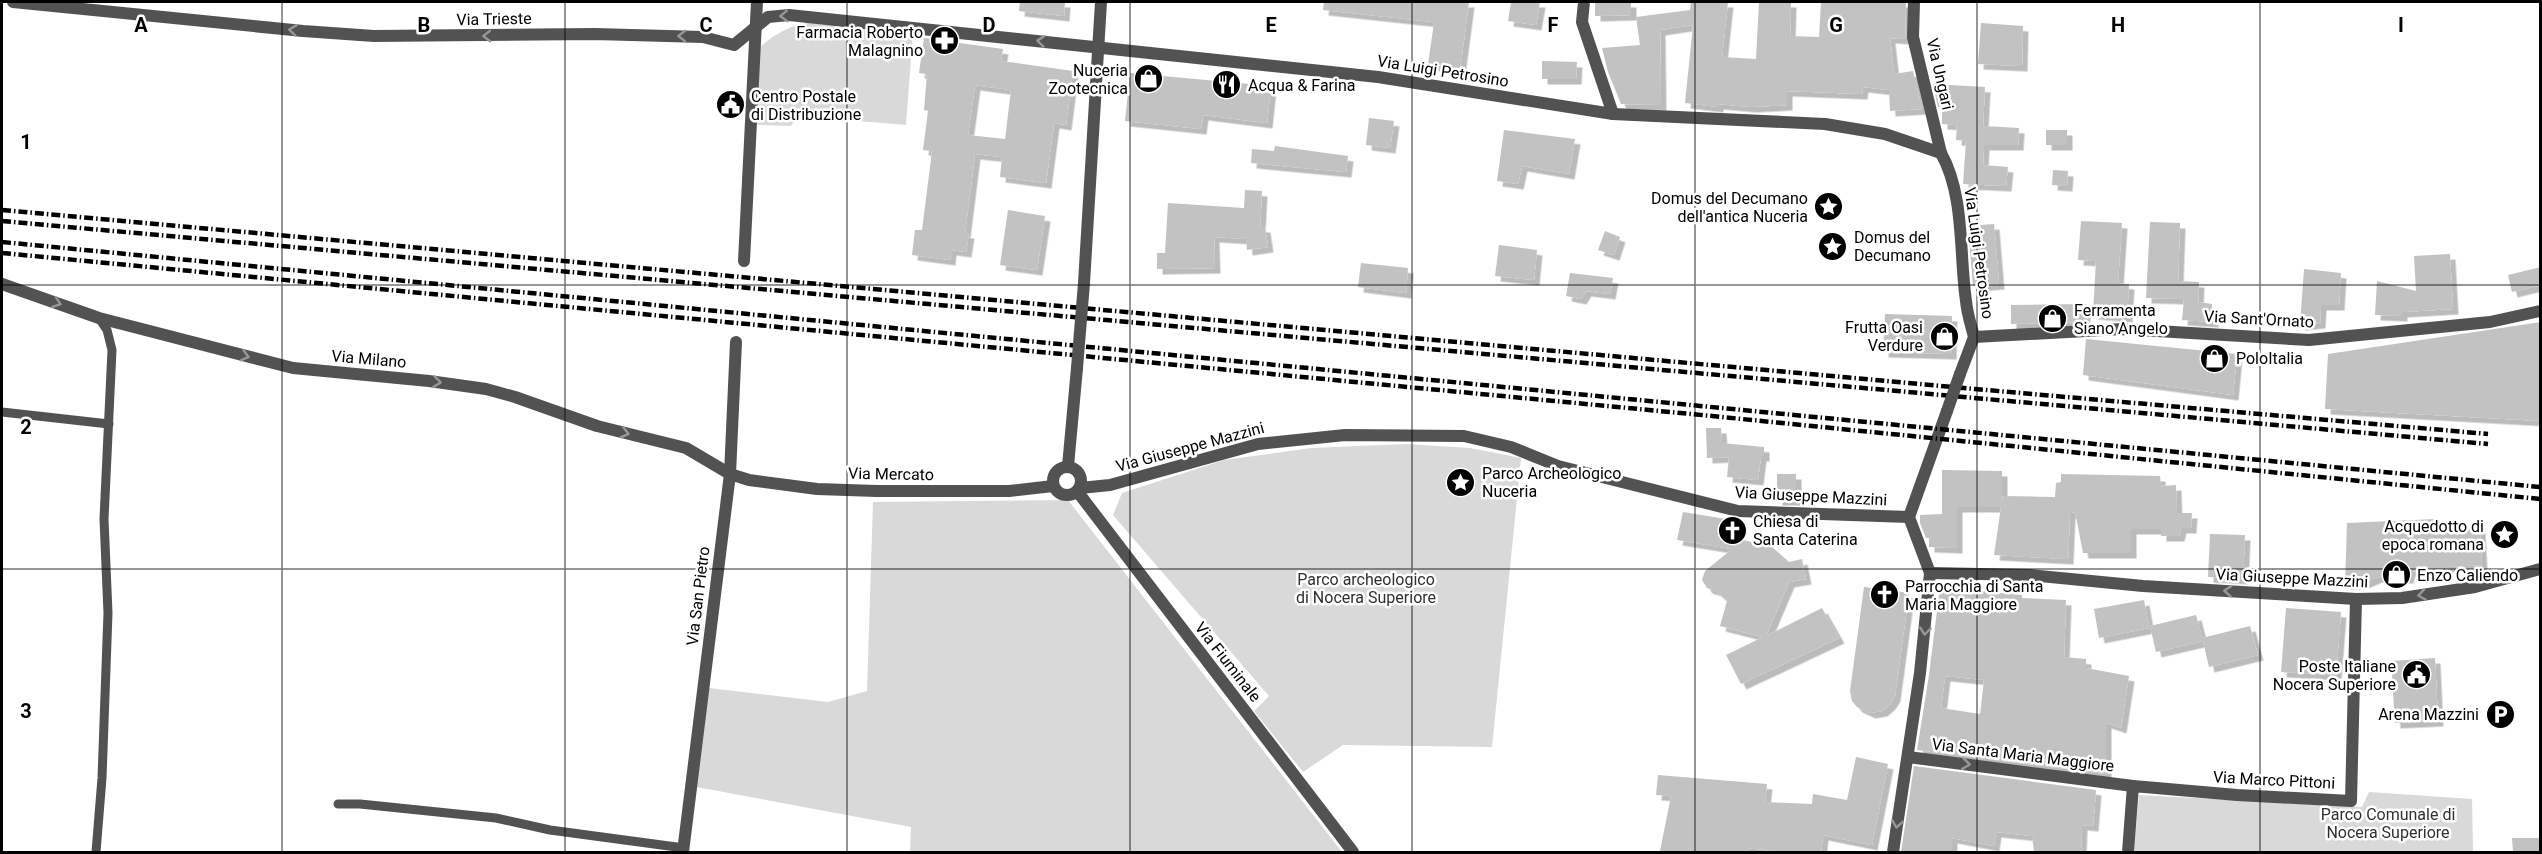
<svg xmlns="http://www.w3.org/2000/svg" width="2542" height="854" viewBox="0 0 2542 854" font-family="Roboto,sans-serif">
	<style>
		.green { fill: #d9d9d9 }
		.building { fill: #c2c2c2; fill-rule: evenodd; filter: url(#shadow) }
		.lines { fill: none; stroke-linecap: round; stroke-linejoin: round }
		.lane { stroke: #525252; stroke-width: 9 }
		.street { stroke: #525252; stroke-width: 12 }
		.rail { stroke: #000; stroke-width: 4.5; stroke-dasharray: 9 3 1.5 3; stroke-linecap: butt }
		.street-bridge { stroke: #525252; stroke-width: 12 }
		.oneway { stroke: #979797 }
		.grid { fill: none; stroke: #000; stroke-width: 1.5; stroke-opacity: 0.55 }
		.labels { text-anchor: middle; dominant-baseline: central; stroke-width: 5; stroke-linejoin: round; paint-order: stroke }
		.street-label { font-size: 16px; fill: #000; stroke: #fff }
		.poi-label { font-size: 16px; fill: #000; stroke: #fff; text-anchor: start }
		.park-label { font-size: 16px; fill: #303030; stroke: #fff }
		.grid-label { font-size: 20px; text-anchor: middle; font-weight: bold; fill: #000; stroke: #fff; stroke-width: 5; stroke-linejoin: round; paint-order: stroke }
	</style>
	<defs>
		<filter id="shadow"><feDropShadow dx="5.5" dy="5.5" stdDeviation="0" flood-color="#0004"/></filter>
	</defs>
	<rect width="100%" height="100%" fill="#fff"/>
	<!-- green -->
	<g class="green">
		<path d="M813 22 913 32 906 125 798 116 791 126 758 125 754 118 757 50C772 35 792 24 813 22Z"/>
		<path d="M1406 444 1470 448 1521 458 1492 747 1343 745 1303 772 1254 711 1269 696 1113 515 1122 493 1224 460 1311 448Z"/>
		<path d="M1068 500 1342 852H910L911 827 691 786 709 688 828 702 867 691 873 502Z"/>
		<path d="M2369 792 2472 799 2473 852H2134L2139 795 2362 807Z"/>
	</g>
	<!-- building -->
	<g class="building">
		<path d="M1020 2H1065L1064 16 1019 11Z"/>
		<path d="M1324 2H1469L1460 70 1428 65 1434 22 1323 10Z"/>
		<path d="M1511 2H1540L1536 25 1508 21Z"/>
		<path d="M1595 2H1631V15L1595 16Z"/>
		<path d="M1691 2H1728L1722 57 1756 59 1759 2H1791L1790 36 1819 37 1821 2H1906L1905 39 1890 38 1894 74 1913 71 1922 109 1890 111 1889 90 1863 87 1862 94 1787 91V105L1751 107 1718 104V107L1685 103 1693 25 1660 30 1661 105 1621 104 1608 72 1602 48 1640 45 1636 17 1690 10Z"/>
		<path d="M1981 23 2023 26 2022 66 1978 64Z"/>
		<path d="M924 38 1003 49 1001 61 1073 71 1066 125 1054 123 1046 183 1000 177 1002 157 975 154 965 233H969L966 252 951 250 950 260 912 255 915 230H922L932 151 923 150 928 111 924 110 927 74 919 73ZM975 85 1011 90 1005 139 968 135Z"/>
		<path d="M1542 61 1577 62 1576 79H1542Z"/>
		<path d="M1130 73 1271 86 1267 123 1203 115 1201 129 1125 121Z"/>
		<path d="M1933 84 1985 87 1983 126 2019 128 2018 145H1984L1983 165 2008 167 2006 186 1963 184 1966 141 1956 140 1957 125 1942 124V107H1938Z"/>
		<path d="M1369 118 1394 121 1390 148 1366 145Z"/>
		<path d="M1504 130 1575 139 1569 174 1522 166 1518 184 1497 181Z"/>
		<rect x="2046" y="130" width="21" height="15"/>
		<path d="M1275 146 1348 156 1346 172 1251 163 1252 149 1274 151Z"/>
		<path d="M2053 170 2068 171 2067 186 2052 185Z"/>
		<path d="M1245 190 1262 191 1260 227H1265L1268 247 1247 250 1246 239 1214 237 1215 268 1157 269V253H1165L1168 203 1244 208Z"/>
		<path d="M1008 210 1045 216 1037 270 1000 265Z"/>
		<path d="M2081 221 2122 223 2118 283 2129 284 2127 317 2093 314 2096 261 2078 260Z"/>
		<path d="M2150 222 2180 223 2178 281 2199 282 2198 302 2212 304 2213 322 2182 320 2184 299 2146 298Z"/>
		<path d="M1994 224 1999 284 1973 286 1968 226Z"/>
		<path d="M1605 231 1620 237 1614 255 1598 250Z"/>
		<path d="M1499 245 1537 250 1534 280 1495 276Z"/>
		<path d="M2450 254 2453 309 2402 312V316L2375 315 2377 281 2416 291 2414 256Z"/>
		<path d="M1361 263 1408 268 1406 293 1358 287Z"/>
		<path d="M2541 267V285L2512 292 2508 275Z"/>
		<path d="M2304 269 2341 273 2339 305H2321L2320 323 2300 325Z"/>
		<path d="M1570 273 1613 278 1610 294 1586 291 1581 299 1566 296Z"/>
		<path d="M2086 304 2084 322 2011 324V305Z"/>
		<path d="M1885 314 1952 316 1951 354 1883 352Z"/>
		<path d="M2541 322V421L2325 409 2328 354Z"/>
		<path d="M2086 339 2237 354 2233 395 2083 375Z"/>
		<path d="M1706 428H1721L1722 443 1764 447V456H1761L1758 480 1727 477 1729 457 1707 458Z"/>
		<path d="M1942 470 2002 471V502L2003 496 2055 497 2056 483 2061 482V474L2160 476 2161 486 2176 485 2177 513H2192L2191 528H2181L2179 536H2161V529H2131V553H2083L2075 512 2070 513 2068 559 1994 555 2001 507H1957V548L1929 547V538H1926L1920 523V515L1942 514Z"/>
		<rect x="1777" y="474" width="19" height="26"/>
		<path d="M1683 512 1738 521 1735 547 1743 540 1771 546 1789 562 1802 559 1806 579 1789 582 1766 636 1822 608 1839 638 1741 684 1726 655 1763 637 1720 626 1727 601 1716 591 1707 588 1702 580 1705 571 1732 549 1677 540Z"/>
		<path d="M2436 519 2437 528H2480L2482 565 2445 567 2440 572 2410 571 2408 578 2377 577 2363 583 2345 584 2347 523Z"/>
		<path d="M2210 534 2245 535 2243 579 2208 577Z"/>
		<path d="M1864 587 1909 593 1895 696 1890 704 1882 711 1870 713 1857 707 1852 701 1850 691Z"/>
		<path d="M1940 587 2022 595V598L2066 600 2064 657 2086 659V668L2129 676 2121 728 2106 723V774L1917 750 1929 675ZM1945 676 1984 680 1980 714 1941 708Z"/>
		<path d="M2144 600 2149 628 2099 638 2094 609Z"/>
		<path d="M2286 608 2341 612 2336 675 2281 672Z"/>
		<path d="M2196 615 2202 638 2250 626 2258 655 2209 667 2203 641 2156 652 2150 626Z"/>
		<path d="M2435 658 2438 721 2395 723 2391 661Z"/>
		<path d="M1856 757 1888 764 1872 845 1823 835 1821 852H1777L1749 848 1748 852 1660 851 1671 796 1656 795 1658 775 1767 784 1765 802 1812 804 1813 794 1847 800Z"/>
		<path d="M1914 766 2096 790 2093 826 2082 825 2081 852H2034L2032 836 1996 832 1994 846 1952 838V852H1901Z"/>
		<path d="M2512 838H2541V852H2513Z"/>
	</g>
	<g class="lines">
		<!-- lane -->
		<g class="lane">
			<path d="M2 412 109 424"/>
			<path d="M338 804H360L496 818 550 830 684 848"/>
			<path d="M96 852 102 778 108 613 104 519 112 350 107 330 99 318"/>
		</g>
		<!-- street -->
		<g class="street">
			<path d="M13 2 303 31 374 36 595 34 703 37 734 45 768 17 789 15 1378 77 1613 114 1825 124 1885 134 1941 153C1965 196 1959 253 1966 301 1967 313 1971 325 1974 337"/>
			<path d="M1584 2 1582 22 1613 114"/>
			<path d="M1914 2 1913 37 1941 153"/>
			<path d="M744 261 757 2"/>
			<path d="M1084 283 1101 2"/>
			<path d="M2 284 99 318 293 368 429 381 486 389 515 397 597 426 686 448 730 474 749 480 817 489 877 491H1009L1053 486"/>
			<path d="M1974 337 2123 329 2309 340 2490 322 2540 311"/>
			<path d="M1960 374 1974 337"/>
			<path d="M1068 466 1077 368"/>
			<circle cx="1067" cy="481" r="14"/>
			<path d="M1080 488 1110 485 1258 444 1345 435 1464 436 1511 447 1558 466 1738 511 1909 517"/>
			<path d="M1077 491 1353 852"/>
			<path d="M1930 573 2030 575 2143 586 2356 599 2402 598 2475 587 2540 569"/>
			<path d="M1908 757 2133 786"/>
			<path d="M683 852 730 474 736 342"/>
			<path d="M1893 852 1920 673 1930 573 1909 517 1947 411"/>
			<path d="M2128 852 2133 786 2237 795 2351 801 2356 599"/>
		</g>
		<!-- rail -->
		<g class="rail">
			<path d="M2 210 1975 389 2488 434"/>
			<path d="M2 221 2488 444"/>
			<path d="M2 242 2540 487"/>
			<path d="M2 253 1712 416 2540 499"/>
		</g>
		<!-- street-bridge -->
		<g class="street-bridge">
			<path d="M1077 368 1084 283"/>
			<path d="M1947 411 1960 374"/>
		</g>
	</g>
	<!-- one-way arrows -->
	<defs><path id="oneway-chevron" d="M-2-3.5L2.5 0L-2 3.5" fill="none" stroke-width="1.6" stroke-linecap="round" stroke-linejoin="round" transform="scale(1.5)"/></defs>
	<g class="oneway">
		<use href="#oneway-chevron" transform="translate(784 16) rotate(178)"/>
		<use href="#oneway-chevron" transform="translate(293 30) rotate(-173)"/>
		<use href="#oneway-chevron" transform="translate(487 36) rotate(179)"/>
		<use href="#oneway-chevron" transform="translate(682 36) rotate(-179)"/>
		<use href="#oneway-chevron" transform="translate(1041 41) rotate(-174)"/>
		<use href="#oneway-chevron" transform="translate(57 303) rotate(19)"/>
		<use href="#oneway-chevron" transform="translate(245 356) rotate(15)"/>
		<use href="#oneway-chevron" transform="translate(437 382) rotate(7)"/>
		<use href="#oneway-chevron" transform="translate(625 433) rotate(14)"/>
		<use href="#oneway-chevron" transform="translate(2228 591) rotate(-176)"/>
		<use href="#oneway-chevron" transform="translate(2422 595) rotate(172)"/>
		<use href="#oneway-chevron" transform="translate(1925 631) rotate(96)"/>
		<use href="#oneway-chevron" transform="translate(1966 764) rotate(7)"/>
		<use href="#oneway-chevron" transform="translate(1897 824) rotate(99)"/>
	</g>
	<!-- grid -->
	<path class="grid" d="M282 2V852M565 2V852M847 2V852M1130 2V852M1412 2V852M1695 2V852M1977 2V852M2260 2V852M2 285H2540M2 569H2540"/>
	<!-- icons -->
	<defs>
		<symbol id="pharmacy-disc" viewBox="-11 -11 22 22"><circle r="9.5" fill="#000" stroke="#fff"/><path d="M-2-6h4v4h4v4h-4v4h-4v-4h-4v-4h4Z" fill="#fff"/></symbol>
		<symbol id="shop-disc" viewBox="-11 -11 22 22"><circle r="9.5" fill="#000" stroke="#fff"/><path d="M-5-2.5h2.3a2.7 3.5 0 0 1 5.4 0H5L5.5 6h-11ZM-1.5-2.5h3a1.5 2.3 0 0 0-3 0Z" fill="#fff"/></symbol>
		<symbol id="restaurant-disc" viewBox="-11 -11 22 22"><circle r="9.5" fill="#000" stroke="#fff"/><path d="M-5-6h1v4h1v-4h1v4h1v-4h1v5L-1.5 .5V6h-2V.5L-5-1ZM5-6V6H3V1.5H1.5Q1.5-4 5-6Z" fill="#fff"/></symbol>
		<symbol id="civic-disc" viewBox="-11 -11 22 22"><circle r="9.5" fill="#000" stroke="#fff"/><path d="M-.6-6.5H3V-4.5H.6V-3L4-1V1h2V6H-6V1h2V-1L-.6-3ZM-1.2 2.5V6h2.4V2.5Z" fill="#fff"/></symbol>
		<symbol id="sight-disc" viewBox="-11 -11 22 22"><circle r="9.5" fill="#000" stroke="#fff"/><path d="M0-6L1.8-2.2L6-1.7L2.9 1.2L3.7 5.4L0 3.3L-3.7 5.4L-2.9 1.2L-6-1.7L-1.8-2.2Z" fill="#fff"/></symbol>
		<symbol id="church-disc" viewBox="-11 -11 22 22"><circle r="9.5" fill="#000" stroke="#fff"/><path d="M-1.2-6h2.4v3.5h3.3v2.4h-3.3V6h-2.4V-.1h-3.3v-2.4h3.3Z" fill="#fff"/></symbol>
		<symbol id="parking-disc" viewBox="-11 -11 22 22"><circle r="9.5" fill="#000" stroke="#fff"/><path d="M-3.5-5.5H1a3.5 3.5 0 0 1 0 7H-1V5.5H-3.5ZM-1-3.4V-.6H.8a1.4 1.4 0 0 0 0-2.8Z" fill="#fff"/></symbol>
	</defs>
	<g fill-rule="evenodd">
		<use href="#pharmacy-disc" x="928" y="24" width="33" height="33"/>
		<use href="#shop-disc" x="1132" y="62" width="33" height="33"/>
		<use href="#restaurant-disc" x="1210" y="68" width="33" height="33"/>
		<use href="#civic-disc" x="714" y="88" width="33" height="33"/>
		<use href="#sight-disc" x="1812" y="190" width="33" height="33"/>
		<use href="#sight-disc" x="1816" y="230" width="33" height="33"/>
		<use href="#shop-disc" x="2036" y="302" width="33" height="33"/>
		<use href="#shop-disc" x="1928" y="320" width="33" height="33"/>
		<use href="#shop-disc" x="2198" y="342" width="33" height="33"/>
		<use href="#sight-disc" x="1444" y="466" width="33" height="33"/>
		<use href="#church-disc" x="1716" y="514" width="33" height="33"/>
		<use href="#sight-disc" x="2488" y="518" width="33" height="33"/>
		<use href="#shop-disc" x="2380" y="558" width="33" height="33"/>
		<use href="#church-disc" x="1868" y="578" width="33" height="33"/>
		<use href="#civic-disc" x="2400" y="658" width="33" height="33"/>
		<use href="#parking-disc" x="2484" y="698" width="33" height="33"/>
	</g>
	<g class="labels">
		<!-- street labels -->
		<g class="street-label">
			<text transform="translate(494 19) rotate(-1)">Via Trieste</text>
			<text transform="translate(1443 71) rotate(9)">Via Luigi Petrosino</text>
			<text transform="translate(1940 74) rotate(77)">Via Ungari</text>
			<text transform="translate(1979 253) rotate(82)">Via Luigi Petrosino</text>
			<text transform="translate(2259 319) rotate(3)">Via Sant'Ornato</text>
			<text transform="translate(369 359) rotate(5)">Via Milano</text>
			<text transform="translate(1190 447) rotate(-15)">Via Giuseppe Mazzini</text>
			<text transform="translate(891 474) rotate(1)">Via Mercato</text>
			<text transform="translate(1811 496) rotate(3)">Via Giuseppe Mazzini</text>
			<text transform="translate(2292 578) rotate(3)">Via Giuseppe Mazzini</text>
			<text transform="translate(698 596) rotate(-83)">Via San Pietro</text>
			<text transform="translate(1228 662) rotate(52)">Via Fiuminale</text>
			<text transform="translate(2023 755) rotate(7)">Via Santa Maria Maggiore</text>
			<text transform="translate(2274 780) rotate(3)">Via Marco Pittoni</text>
		</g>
		<!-- poi labels -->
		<g class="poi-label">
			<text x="923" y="32" text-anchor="end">Farmacia Roberto<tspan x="923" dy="18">Malagnino</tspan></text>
			<text x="1128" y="70" text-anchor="end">Nuceria<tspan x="1128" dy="18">Zootecnica</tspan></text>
			<text x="1248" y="85">Acqua &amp; Farina</text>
			<text x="751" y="96">Centro Postale<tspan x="751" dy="18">di Distribuzione</tspan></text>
			<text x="1808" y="198" text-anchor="end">Domus del Decumano<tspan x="1808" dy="18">dell'antica Nuceria</tspan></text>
			<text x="1854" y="237">Domus del<tspan x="1854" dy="18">Decumano</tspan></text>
			<text x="2074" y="310">Ferramenta<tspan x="2074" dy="18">Siano Angelo</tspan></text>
			<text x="1923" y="327" text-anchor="end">Frutta Oasi<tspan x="1923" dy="18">Verdure</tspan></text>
			<text x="2236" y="358">PoloItalia</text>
			<text x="1482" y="473">Parco Archeologico<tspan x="1482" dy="18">Nuceria</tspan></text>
			<text x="1753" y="521">Chiesa di<tspan x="1753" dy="18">Santa Caterina</tspan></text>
			<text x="2484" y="526" text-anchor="end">Acquedotto di<tspan x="2484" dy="18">epoca romana</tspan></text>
			<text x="2417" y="575">Enzo Caliendo</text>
			<text x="1905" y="586">Parrocchia di Santa<tspan x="1905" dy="18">Maria Maggiore</tspan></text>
			<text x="2396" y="666" text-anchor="end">Poste Italiane<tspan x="2396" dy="18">Nocera Superiore</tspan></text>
			<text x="2479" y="714" text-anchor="end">Arena Mazzini</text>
		</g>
		<!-- park labels -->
		<g class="park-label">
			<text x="1366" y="579">Parco archeologico<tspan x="1366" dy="18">di Nocera Superiore</tspan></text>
			<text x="2388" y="814">Parco Comunale di<tspan x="2388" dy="18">Nocera Superiore</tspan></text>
		</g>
	</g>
	<g class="grid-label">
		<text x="141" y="32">A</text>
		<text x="424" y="32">B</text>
		<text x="706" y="32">C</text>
		<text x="989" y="32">D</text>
		<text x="1271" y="32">E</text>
		<text x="1553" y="32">F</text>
		<text x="1836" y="32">G</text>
		<text x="2118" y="32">H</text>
		<text x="2401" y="32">I</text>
		<text x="26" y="149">1</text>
		<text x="26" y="434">2</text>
		<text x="26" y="718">3</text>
	</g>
	<!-- border -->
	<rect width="2542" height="854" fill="none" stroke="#000000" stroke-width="6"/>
</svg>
